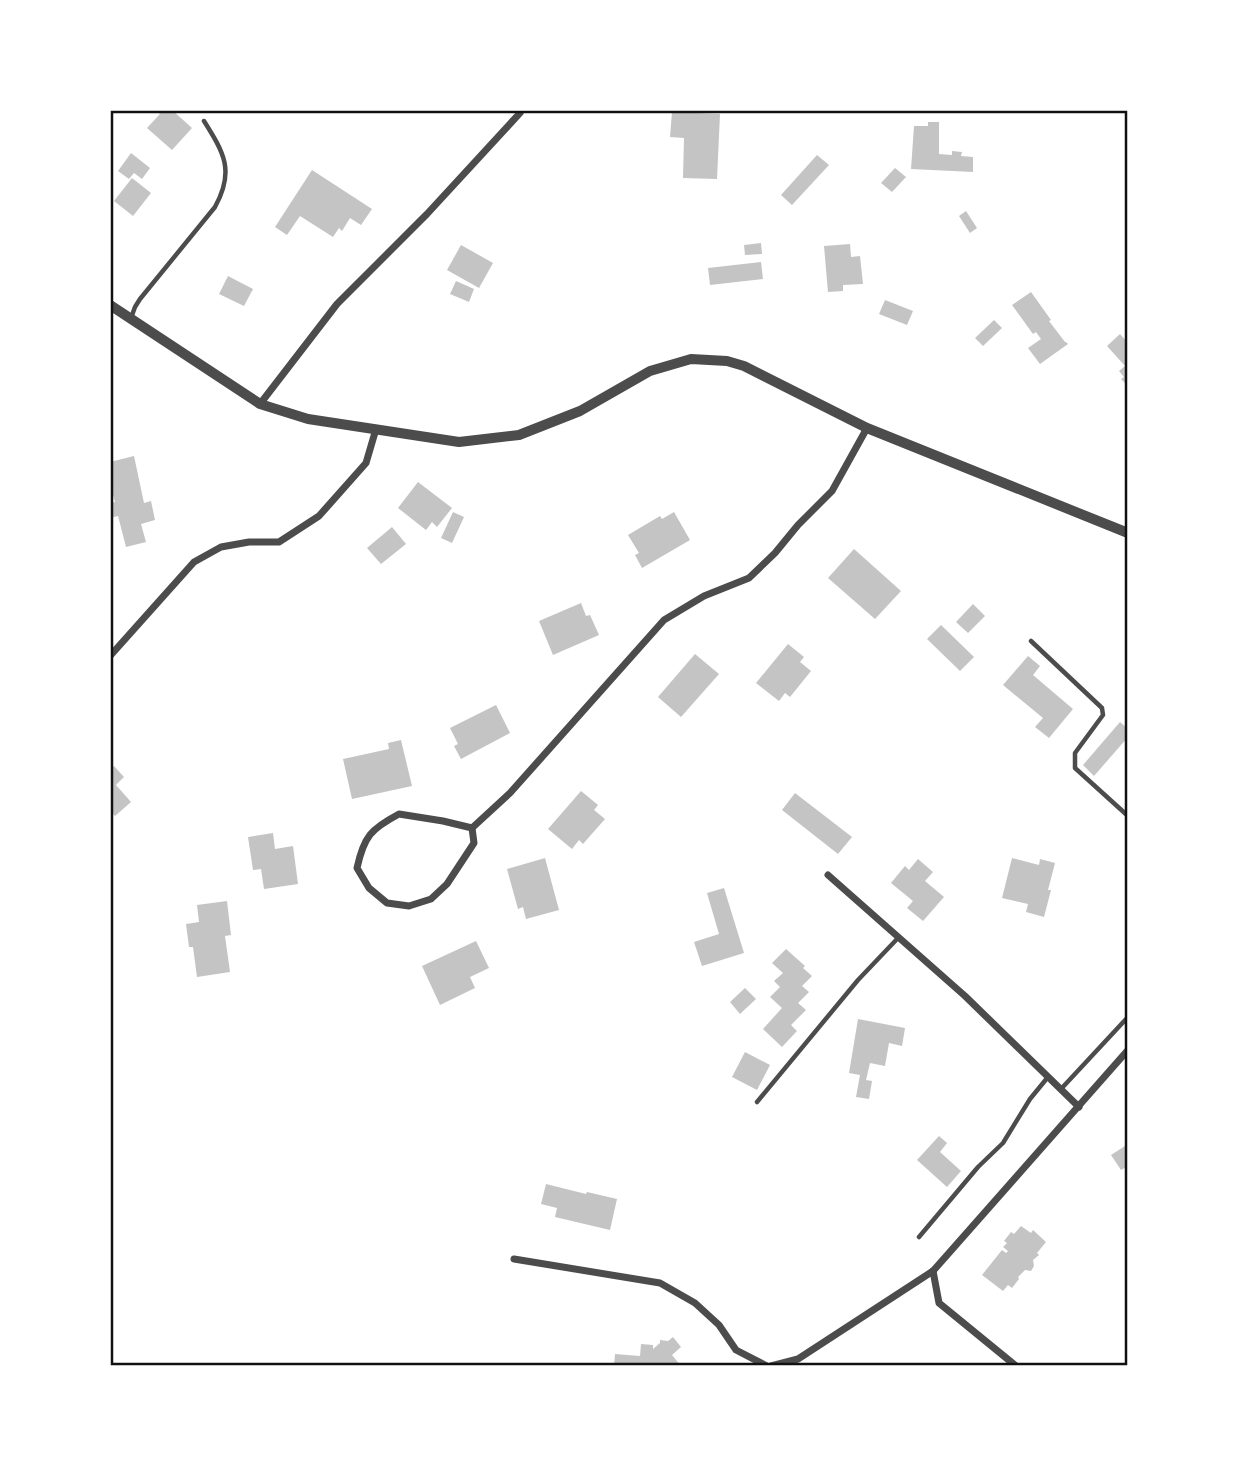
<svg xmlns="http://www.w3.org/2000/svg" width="1238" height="1476" viewBox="0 0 1238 1476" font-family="Poppins,sans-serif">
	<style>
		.building { fill: #c4c4c4 }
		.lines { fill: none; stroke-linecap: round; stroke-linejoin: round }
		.service { stroke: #4c4c4c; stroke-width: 4.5 }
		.minor { stroke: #4c4c4c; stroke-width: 7 }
		.tertiary { stroke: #4c4c4c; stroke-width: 10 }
		.neatline { fill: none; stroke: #111; stroke-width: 2.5 }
	</style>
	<rect width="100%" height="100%" fill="#fff"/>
	<!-- building -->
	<g class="building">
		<path d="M155 110H172L192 128 172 150 147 128 160 114Z"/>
		<path d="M672 112 720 114 717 179 683 178 684 138 670 137Z"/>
		<path d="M928 122H939V154L952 155V151L962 152 961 156 973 157V172L911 169 914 126H928Z"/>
		<path d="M131 153 150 168 142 179 134 173 129 179 118 171Z"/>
		<path d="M817 155 829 165 792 205 781 195Z"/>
		<path d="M895 168 906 177 892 192 881 183Z"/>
		<path d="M312 170 372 209 361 225 350 218 342 231 339 228 333 237 300 216 287 235 275 227Z"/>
		<path d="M132 178 151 193 133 216 114 201Z"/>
		<path d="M966 211 977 228 970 233 959 216Z"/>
		<path d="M761 243 762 254 745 255 744 245Z"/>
		<path d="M850 244 851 257 860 256 863 284 843 285V291L828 292 824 246Z"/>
		<path d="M461 245 493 263 479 288 447 270Z"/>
		<path d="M761 262 763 279 710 285 708 268Z"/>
		<path d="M228 276 253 289 244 306 219 294Z"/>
		<path d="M456 281 474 289 469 302 450 294Z"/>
		<path d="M1031 292 1051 320 1049 321 1065 342H1066L1068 344 1040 364 1028 348 1041 339 1036 332 1033 334 1012 305Z"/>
		<path d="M885 300 913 311 907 325 879 314Z"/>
		<path d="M994 320 1002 328 983 346 975 338Z"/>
		<path d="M1120 334 1128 343V383L1126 384 1121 379 1124 377 1119 371 1125 366 1107 346Z"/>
		<path d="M134 456 144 503 151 501 155 520 141 524 146 542 126 547 118 516 110 518V503L115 502 110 484V462Z"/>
		<path d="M418 482 452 508 437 527 432 522 426 530 398 508Z"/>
		<path d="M453 512 464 517 452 543 441 538Z"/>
		<path d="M674 512 690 540 642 568 635 555 639 553 628 535 660 516 662 519Z"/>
		<path d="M392 527 406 544 381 564 367 548Z"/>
		<path d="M854 549 901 591 875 619 828 578Z"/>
		<path d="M581 603 586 616 590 615 599 635 553 655 539 621Z"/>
		<path d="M973 604 985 616 968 633 956 622Z"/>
		<path d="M941 625 974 657 960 671 927 639Z"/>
		<path d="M788 644 804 657 800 662 811 671 790 697 785 693 779 701 756 683Z"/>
		<path d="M695 654 719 674 681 717 658 697Z"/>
		<path d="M1028 656 1040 666 1033 675 1073 709 1049 738 1035 727 1043 718 1003 685Z"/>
		<path d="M496 705 510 733 461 759 454 746 458 744 450 728Z"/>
		<path d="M1120 722 1128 729V737L1094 776 1083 765Z"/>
		<path d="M401 740 412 786 352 799 343 759 389 749 388 743Z"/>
		<path d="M114 766 124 777 116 785 131 802 115 816 110 810V770Z"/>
		<path d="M581 791 598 805 594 810 605 819 583 844 579 840 572 849 548 829Z"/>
		<path d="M795 793 852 837 838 854 782 810Z"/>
		<path d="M273 833 275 849 293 846 298 884 264 889 261 869 253 870 248 837Z"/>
		<path d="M545 858 559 910 526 919 523 907 518 909 507 869Z"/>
		<path d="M1012 858 1039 865 1040 859 1055 863 1048 890H1051L1044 917 1026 912 1028 904 1002 898Z"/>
		<path d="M918 859 933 872 925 881 944 897 923 921 907 908 913 901 891 883 905 866 909 870Z"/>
		<path d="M724 888 744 953 702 966 694 942 719 934 707 893Z"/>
		<path d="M227 901 231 935 225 936 230 972 197 977 193 947H189L186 924 199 922 197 905Z"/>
		<path d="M476 941 489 968 470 977 475 988 440 1005 422 966Z"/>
		<path d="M786 949 805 966 803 968 812 976 802 986 809 992 798 1003 806 1010 791 1025 797 1031 782 1047 763 1029 782 1008 770 997 780 987 774 981 783 973 772 963Z"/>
		<path d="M745 988 756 999 740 1014 730 1002Z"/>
		<path d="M858 1019 905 1028 902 1046 889 1043 885 1066 870 1063 866 1080 872 1081 869 1099 856 1097 860 1075 849 1073Z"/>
		<path d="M745 1052 770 1065 757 1090 732 1077Z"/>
		<path d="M939 1136 947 1143 940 1152 961 1171 947 1187 917 1160Z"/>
		<path d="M1125 1146 1128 1151V1166L1121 1170 1111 1155Z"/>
		<path d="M546 1184 586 1194 587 1192 617 1199 610 1230 555 1217 557 1208 541 1204Z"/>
		<path d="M1021 1226 1031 1233 1033 1230 1046 1242 1037 1253 1039 1255 1033 1260 1034 1266 1031 1271 1025 1270 1018 1277 1019 1279 1012 1288 1008 1285 1003 1291 982 1275 1002 1250 1006 1253 1008 1251 1003 1247 1007 1243 1004 1241 1011 1232 1014 1234Z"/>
		<path d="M673 1337 681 1347 672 1355 681 1366H614L615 1354 640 1356 641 1344 653 1345V1349L660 1343V1340L668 1341Z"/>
	</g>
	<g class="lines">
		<!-- service -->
		<g class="service">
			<path d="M131 318 135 307 140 299 215 207C235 171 224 153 204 121"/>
			<path d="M1031 641 1102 708 1103 715 1075 753V768L1128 816"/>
			<path d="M1061 1089 1128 1017"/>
			<path d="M757 1102 858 980 898 938"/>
			<path d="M919 1237 978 1167 1003 1143 1030 1099 1048 1077"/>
		</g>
		<!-- minor -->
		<g class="minor">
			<path d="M260 404 337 304 427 214 520 113"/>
			<path d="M110 656 194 562 221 547 249 542H279L319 516 366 463 376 429"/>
			<path d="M399 814 443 821 472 828 474 843 447 884 431 899 409 906 387 903 369 888 357 868C364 836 371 829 399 814Z"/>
			<path d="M472 828 510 793 664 620 704 596 749 578 775 553 798 525 832 491 867 428"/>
			<path d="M828 875 965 996 1079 1107"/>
			<path d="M514 1259 660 1283 695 1303 719 1325 736 1350 767 1366"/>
			<path d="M933 1271 939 1303 1016 1366"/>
			<path d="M771 1366 798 1359 933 1271 1128 1050"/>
		</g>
		<!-- tertiary -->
		<path class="tertiary" d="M110 305 260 404 308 419 459 442 519 435 580 411 650 371 691 359 727 361 744 366 867 428 1128 533"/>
	</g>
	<!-- border -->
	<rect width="1238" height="1476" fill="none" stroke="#ffffff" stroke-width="224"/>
	<rect x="112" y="112" width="1014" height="1252" class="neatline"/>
</svg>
